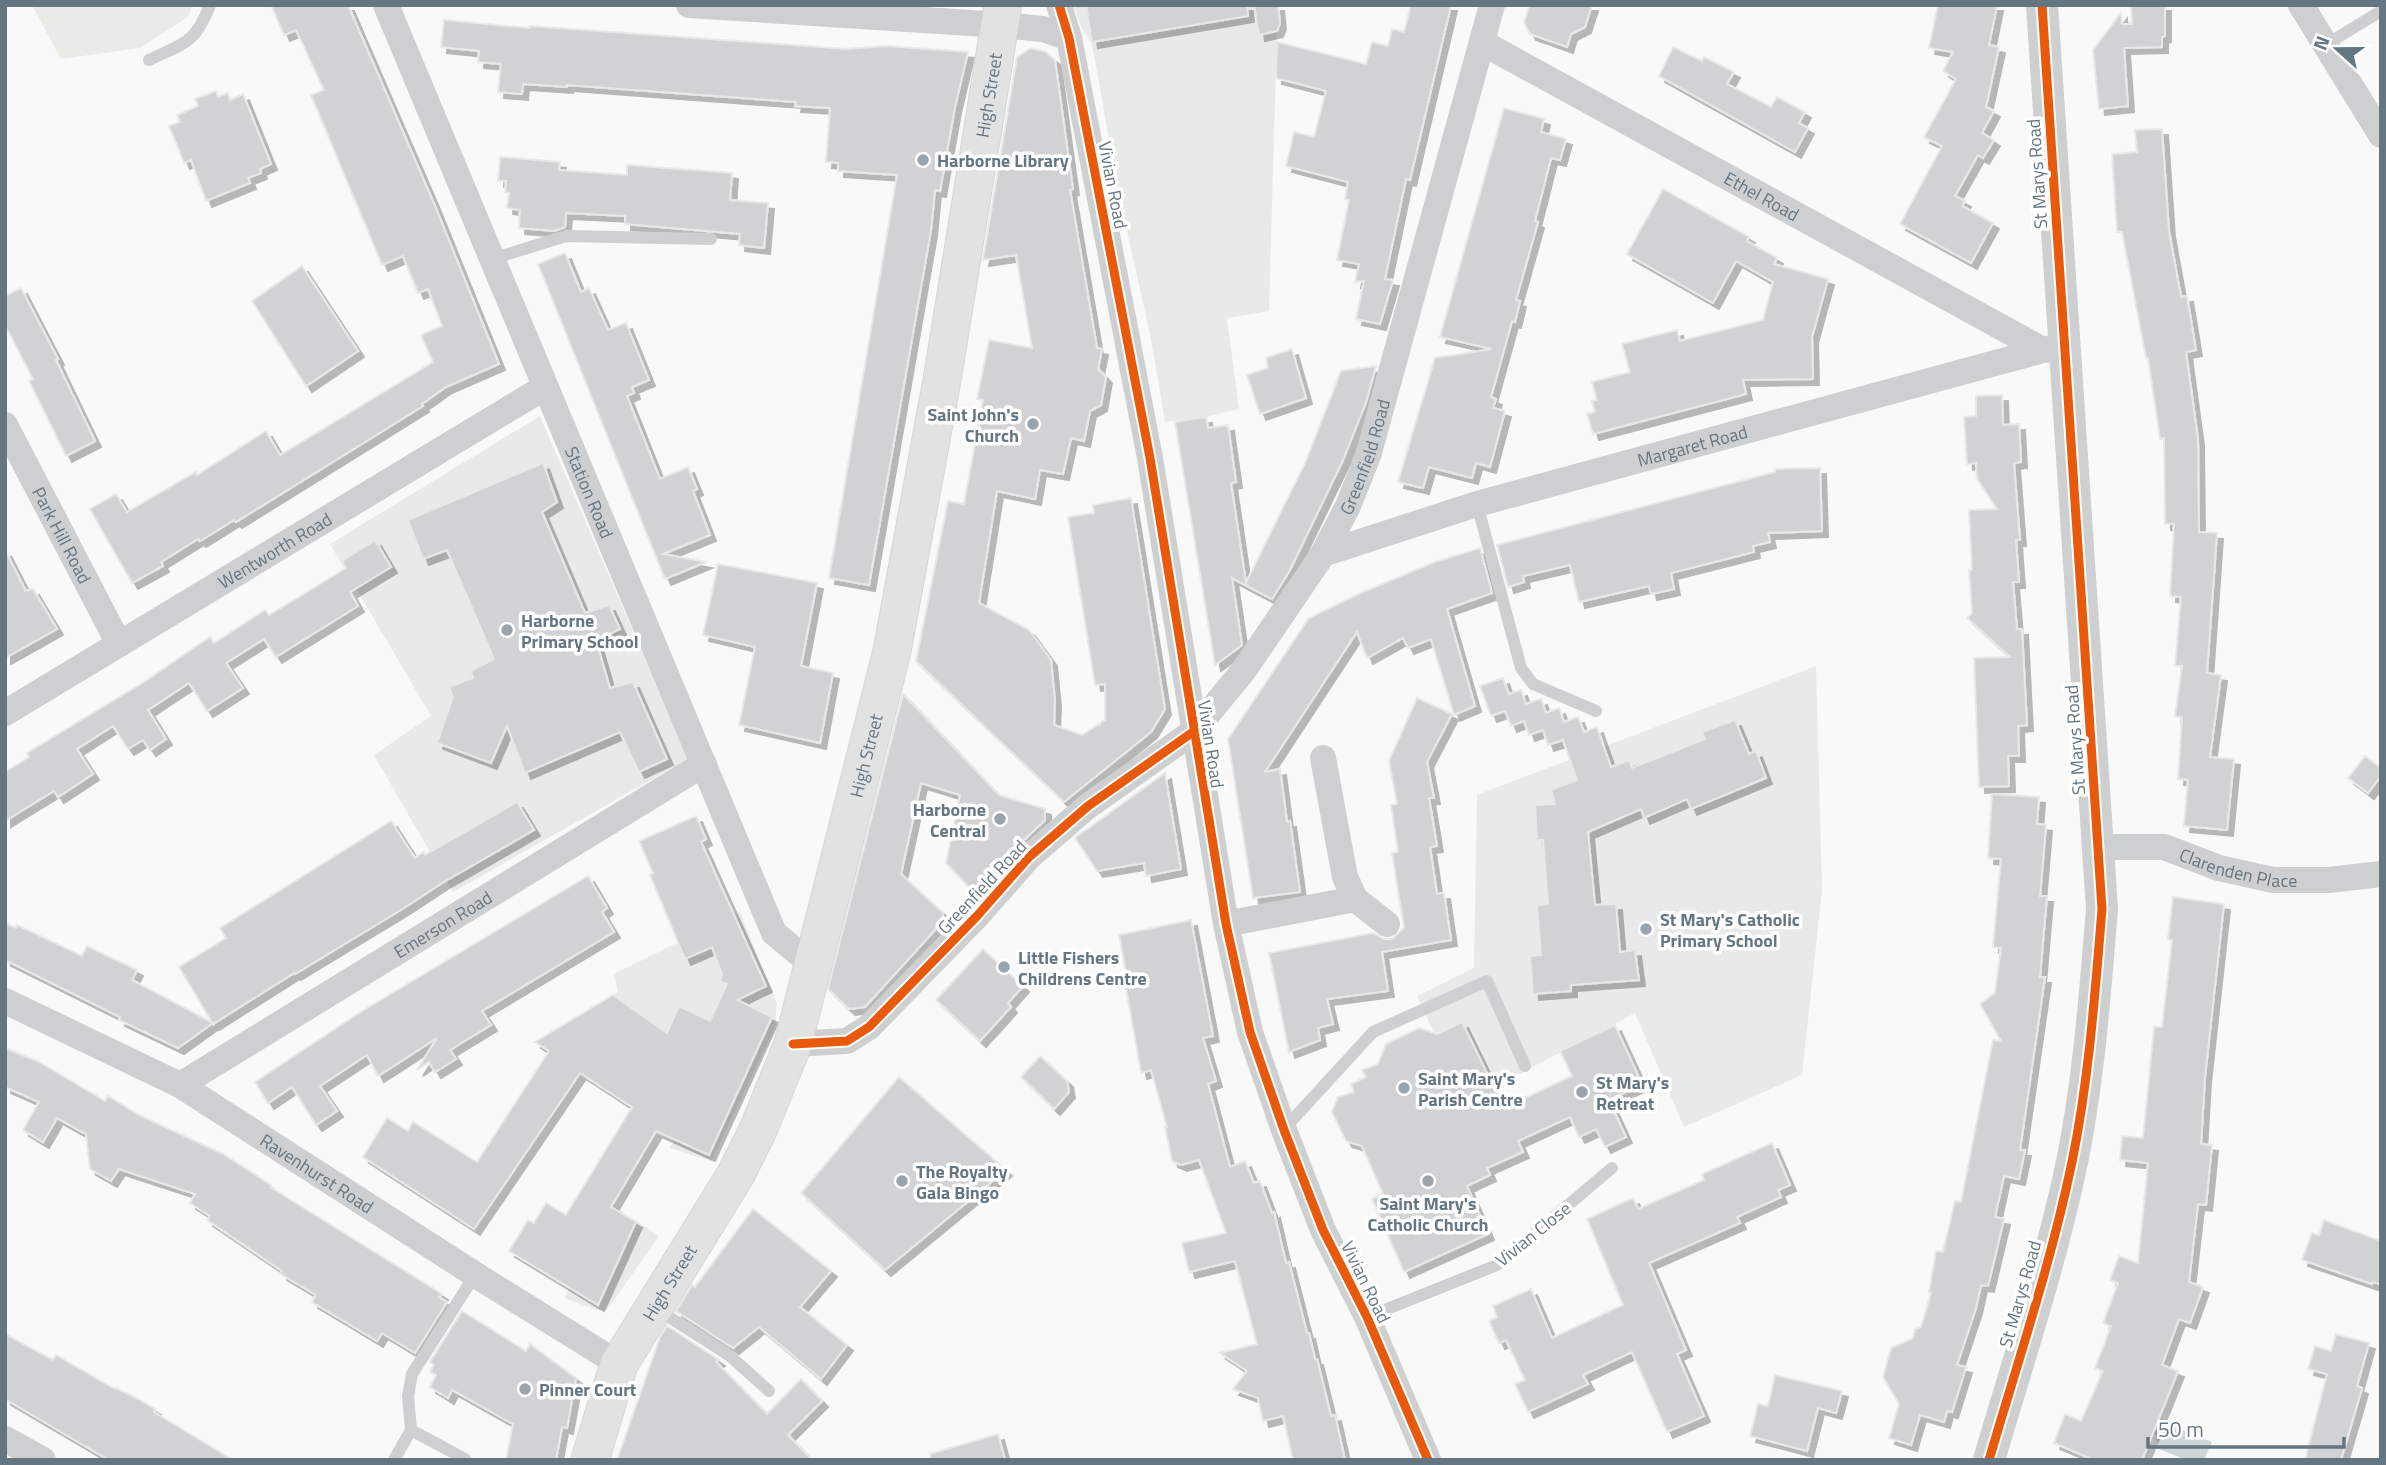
<svg xmlns="http://www.w3.org/2000/svg" width="2386" height="1465" viewBox="0 0 2386 1465" font-family="'Titillium Web',sans-serif">
	<style>
		.built { fill: #e8e9e9 }
		.green { fill: #e8ebe6 }
		.water { fill: #ced6d9 }
		.building { fill: #d0d2d3; stroke: #e8e8e8; stroke-width: 2; filter: url(#shadow) }
		.lines { fill: none; stroke-linecap: round; stroke-linejoin: round }
		.secondary-casing { stroke: #d5d6d7; stroke-width: 39 }
		.service { stroke: #cecfd0; stroke-width: 12 }
		.minor { stroke: #cecfd0; stroke-width: 26 }
		.tertiary { stroke: #cecfd0; stroke-width: 32 }
		.secondary { stroke: #e1e2e2; stroke-width: 37 }
		.cycleway-casing { stroke: #fff; stroke-width: 13 }
		.cycleway { stroke: #e8590c; stroke-width: 9 }
		.poi-dot { fill: #99a4ac; stroke: #fff; stroke-width: 2.5 }
		.labels { text-anchor: middle; dominant-baseline: central; stroke-width: 7; stroke-linejoin: round; paint-order: stroke }
		.street-label { font-size: 18px; fill: #657683; stroke: #fff }
		.poi-label { font-size: 18px; font-weight: bold; fill: #657683; stroke: #fff; text-anchor: start }
	</style>
	<defs>
		<filter id="shadow"><feDropShadow dx="6" dy="6" stdDeviation="0" flood-color="#0004"/></filter>
	</defs>
	<rect width="100%" height="100%" fill="#f9f9f9"/>
	<!-- built -->
	<g class="built">
		<path d="M1074 5H1279L1280 23 1277 31 1269 311 1227 318 1239 409 1206 417 1165 422 1150 334 1119 195 1092 44 1081 27Z"/>
		<path d="M540 416 688 759 453 892 374 755 431 716 330 544Z"/>
		<path d="M1816 666 1822 890 1802 1075 1684 1127 1635 1013 1466 1102 1417 996 1474 968 1477 795Z"/>
		<path d="M740 912 777 1004 775 1027 711 1161 670 1148 676 1137 535 1042 618 992 614 974Z"/>
		<path d="M614 1206 659 1236 607 1310H597L564 1298 588 1256 584 1253Z"/>
	</g>
	<!-- green -->
	<path class="green" d="M32 5H193L188 17 140 48 61 59Z"/>
	<!-- water -->
	<path class="water" d="M2167 1424 2212 1442 2204 1460H2187L2156 1448 2158 1444 2154 1432 2158 1428H2166Z"/>
	<!-- building -->
	<g class="building">
		<path d="M271 5H348L435 206 499 364 446 387 422 404 423 406 236 522 234 520 200 541 198 539 161 562 163 566 132 583 90 509 116 494 127 512 196 472 197 475 266 431 280 455 433 362 421 335 442 326 428 289 418 293 403 256 382 265 311 95 324 90 296 30 284 35Z"/>
		<path d="M1086 5H1247L1248 16 1092 42Z"/>
		<path d="M1254 5H1278L1280 23 1277 31 1259 35Z"/>
		<path d="M1411 5H1451L1410 180 1406 179 1385 279 1393 280 1380 324 1356 319 1364 281 1355 282 1359 264 1337 260 1349 200 1345 199 1348 182 1286 166 1294 132 1314 137 1326 91 1276 78 1277 42 1366 64 1372 42 1388 46 1392 29 1404 32Z"/>
		<path d="M1530 5H1592L1585 27 1571 34 1567 47 1530 34 1524 22Z"/>
		<path d="M1938 5H1997L1989 45 1999 47 1986 107 1994 111 1982 133 1994 140 1983 158 1978 155 1955 196 1965 201 1962 206 1993 223 1971 263 1900 224 1942 146 1924 137 1956 79 1943 71 1953 52 1929 48Z"/>
		<path d="M2131 5H2165V36L2162 37V47L2124 48 2128 106 2099 109 2093 50 2121 13 2122 24H2132Z"/>
		<path d="M444 20 530 28V26L847 49 886 46 968 52 955 107 940 191 935 190 931 230 869 585 829 578 897 175 838 171V163L826 162 830 108 795 106 796 102 567 85V87L523 84 522 94 498 92 501 64 478 62 479 51 441 47Z"/>
		<path d="M1673 47 1702 61 1704 57 1734 72 1727 84 1771 107 1777 97 1805 112 1799 123 1808 128 1795 152 1659 76Z"/>
		<path d="M1031 48 1046 52 1055 60 1073 189 1070 190 1097 348 1102 349 1098 369 1106 377 1101 405 1090 411 1084 441 1071 438 1063 474 1040 470 1035 499 997 491 979 603 1029 630 1051 660 1055 701 1054 725 1082 735 1099 724 1100 726V723L1105 720V684L1095 685 1068 517 1094 513 1093 505 1131 498 1165 709 1151 732 1064 802 916 661 948 501 964 504 983 400 977 399 989 340 1032 348 1016 255 983 260 1017 57Z"/>
		<path d="M216 91 218 97 228 93 230 100 243 94 271 164 260 169 261 173 248 178 250 183 206 201 191 160 184 163 169 126 180 122 177 115 198 106 195 99Z"/>
		<path d="M1504 108 1544 119 1541 132 1566 139 1560 160 1551 158 1535 221 1538 222 1516 300 1520 301 1515 322 1512 321 1491 397 1496 399 1493 408 1505 411 1490 467 1476 463 1472 478 1429 467 1423 488 1398 482 1435 358 1492 349 1440 337Z"/>
		<path d="M2162 129 2169 231 2181 297 2187 296 2196 350 2186 352 2198 439 2199 532 2217 533 2207 673 2221 675 2210 757 2234 759 2227 830 2184 826 2188 780 2178 779 2182 717 2175 716 2182 666H2175L2181 597 2170 596 2174 524H2165L2164 438 2160 439 2148 358H2146L2122 232H2117L2112 154 2137 152 2135 130Z"/>
		<path d="M500 157 560 162 559 170 627 175V165L732 173 730 200 768 203 764 248 739 245 740 234 625 224V216L566 213 565 227 554 231 519 228 520 210 507 208 509 193 505 192 506 181H498Z"/>
		<path d="M1663 189 1749 237 1747 241 1777 258 1774 264 1828 279 1812 337 1813 379 1743 380 1746 394 1593 434 1587 414 1595 412 1592 401 1597 400 1592 382 1630 372 1622 344 1677 330 1680 341 1763 320 1773 282 1736 261 1713 303 1627 254Z"/>
		<path d="M565 253 581 292 589 288 608 330 626 323 649 380 632 387 634 393 627 396 660 479 688 467 697 489 693 491 710 535 663 554 706 562 665 579 538 264Z"/>
		<path d="M302 266 358 351 306 386 252 301Z"/>
		<path d="M21 288 58 359 56 360 95 441 66 456 29 381 33 379 5 325V296Z"/>
		<path d="M1292 349 1306 398 1260 414 1247 375 1268 368 1266 358Z"/>
		<path d="M1376 366 1366 402 1343 460 1290 570 1272 599 1232 578 1242 645 1215 665 1175 422 1206 417 1208 428 1228 425 1236 482 1231 483 1246 583 1306 461 1341 371Z"/>
		<path d="M2002 395 2003 425 2019 424 2021 462 2014 463 2020 540H2016L2019 582H2013L2017 629H2022L2027 725 2018 726 2019 756H2008L2009 786 1979 787 1974 658 2010 657 1967 618 1972 613 1969 570H1972L1969 510 1997 509 1977 479 1976 463 1967 464 1964 417 1976 416V396Z"/>
		<path d="M543 463 557 502 542 512 585 613 609 605 620 629 596 640 610 688 633 682 667 759 639 772 620 732 525 773 507 726 491 763 437 743 453 697 449 687 473 678 471 671 494 659 447 550 423 559 408 520Z"/>
		<path d="M1820 468 1822 531 1768 533 1770 542 1753 546 1754 552 1671 573 1674 589 1651 594 1649 586 1579 602 1570 565 1523 576 1524 582 1508 587 1497 545 1775 472V469Z"/>
		<path d="M375 540 391 567 350 592 358 606 276 657 264 639 226 663 243 688 207 711 189 683 148 710 166 739 150 750 143 740 128 749 113 726 77 749 93 774 58 797 54 791 5 821V772L29 757 27 753 144 682 210 637 214 643 265 610 269 615 312 589 346 568 342 561Z"/>
		<path d="M1480 548 1492 593 1447 609 1475 706 1454 715 1431 639 1408 648 1403 638 1367 658 1357 632 1265 772 1280 769 1287 822 1290 821 1300 892 1253 898 1228 739 1309 618 1363 592 1435 562Z"/>
		<path d="M5 550 26 591 33 589 57 629 5 658Z"/>
		<path d="M718 564 817 583 801 666 833 673 820 743 739 725 755 647 703 635Z"/>
		<path d="M1503 678 1509 694 1521 690 1526 704 1541 699 1546 713 1559 708 1564 722 1578 717 1584 732 1597 727 1611 767 1629 760 1632 768 1705 739 1702 732 1735 720 1749 754 1756 751 1766 778 1691 809 1687 799 1644 818 1641 809 1588 832 1595 905 1616 904 1620 952 1635 950 1639 980 1571 985V991L1533 994 1530 956 1541 955 1537 905 1548 904 1543 840H1537L1535 805 1555 804 1551 790 1577 780 1563 740 1548 745 1543 730 1529 735 1524 721 1511 726 1505 711 1491 716 1480 686Z"/>
		<path d="M903 694 999 795 1045 809V820L976 886H968L946 863 960 795 921 783 901 874 943 913V921L865 1007 849 1009 828 989Z"/>
		<path d="M1417 698 1452 714 1427 762 1434 798H1429L1437 846 1430 847 1437 894 1444 893 1451 940 1382 952 1388 991 1327 999 1333 1024 1318 1028 1320 1040 1289 1052 1269 953 1373 933 1384 939H1392L1404 928 1392 853 1398 852 1391 805 1397 804 1389 761Z"/>
		<path d="M2365 756 2381 768V776L2368 793 2348 778Z"/>
		<path d="M1165 773 1181 869 1146 876 1144 863 1097 871 1075 838Z"/>
		<path d="M1992 794 2039 797 2037 824 2046 825 2040 896H2047L2040 977H2045L2020 1150H2025L2019 1179 2004 1176 1995 1217 2004 1219 1988 1286 1981 1285 1976 1308 1957 1365 1966 1367 1952 1412 1947 1411 1944 1422 1920 1415 1911 1445 1889 1438 1899 1404 1883 1377 1891 1348 1913 1338 1915 1329 1921 1327 1931 1293 1929 1292 1936 1251 1943 1252 1955 1201 1961 1202 1993 1040 2001 1041 1980 1004 1995 993 2001 948 1993 947 2001 859 1988 858Z"/>
		<path d="M517 802 534 830 442 883 404 908 295 974 294 973 213 1024 179 967 226 938 220 928 391 821 415 858 423 852 425 855Z"/>
		<path d="M696 816 706 839 701 842 766 986 737 1000 772 1017 709 1155 656 1131 611 1207 636 1222 598 1305 509 1251 528 1220 534 1223 546 1203 566 1215 632 1107 580 1073 474 1229 363 1157 387 1118 408 1131 413 1122 477 1162 549 1051 535 1042 613 995 667 1033 679 1006 710 1021 727 984 720 981 722 974 712 947 685 959 650 875 653 873 639 841Z"/>
		<path d="M588 876 607 908 602 912 614 932 482 1011 491 1025 450 1050 456 1059 435 1072 429 1062 417 1070 437 1038 378 1076 367 1055 320 1086 337 1111 316 1125 292 1087 268 1103 255 1082 359 1013Z"/>
		<path d="M2173 897 2224 904 2205 1077 2201 1144 2212 1145 2206 1205 2198 1204 2189 1282 2203 1287 2190 1323 2179 1319 2162 1365 2178 1371 2142 1460H2094L2054 1443 2065 1414 2081 1421 2103 1371 2095 1368 2111 1326 2103 1323 2118 1283 2110 1280 2119 1256 2138 1263 2148 1163 2120 1160 2122 1136 2143 1138 2154 1027H2162L2172 940 2168 939Z"/>
		<path d="M1191 920 1213 1036 1203 1038 1216 1081 1208 1084 1230 1167 1245 1161 1254 1183 1260 1181 1272 1213 1274 1212 1286 1263 1289 1262 1307 1333H1309L1315 1359H1317L1331 1416 1335 1415 1345 1460H1293L1283 1416 1263 1421 1258 1398 1233 1389 1247 1371 1220 1353 1257 1344 1235 1261 1189 1272 1182 1243 1226 1233 1199 1160 1181 1165 1172 1161 1165 1127H1167L1151 1070 1141 1073 1124 977H1127L1119 935Z"/>
		<path d="M5 923 16 928 17 925 82 956 87 946 137 970 132 980 213 1023 178 1048 119 1020 120 1017 5 960Z"/>
		<path d="M983 949 1023 986 1008 1003 1011 1007 980 1041 936 1000Z"/>
		<path d="M1462 1022 1504 1108 1572 1076 1560 1051 1615 1025 1642 1084 1609 1100 1626 1137 1605 1147 1596 1129 1579 1137 1570 1117 1518 1141 1523 1152 1487 1168 1490 1175 1467 1186 1488 1234 1404 1272 1372 1199 1383 1194 1362 1146 1346 1141 1332 1112 1338 1097 1354 1092 1351 1084 1366 1077 1362 1070 1378 1064 1386 1044 1419 1028 1437 1034Z"/>
		<path d="M5 1048 39 1062 105 1101 108 1096 139 1115 223 1154 271 1185 270 1187 442 1294 439 1297 447 1302 415 1353 382 1333 377 1341 312 1302 316 1295 281 1274 282 1271 207 1220 210 1216 190 1203 195 1194 119 1169 111 1181 90 1169 86 1134 57 1118 43 1142 23 1130 39 1102 5 1087Z"/>
		<path d="M1040 1056 1067 1081 1069 1092 1054 1109 1021 1077Z"/>
		<path d="M899 1077 1006 1170 885 1270 801 1193Z"/>
		<path d="M1772 1143 1790 1185 1778 1190 1781 1197 1737 1217 1740 1223 1649 1263 1686 1350 1677 1354 1704 1416 1667 1432 1632 1352 1583 1375 1588 1384 1528 1412 1515 1384 1525 1380 1506 1340 1499 1343 1489 1321 1497 1317 1493 1306 1531 1289 1552 1338 1623 1305 1587 1219 1633 1198 1638 1209 1704 1180 1702 1174Z"/>
		<path d="M753 1209 831 1271 800 1307 847 1345 821 1379 759 1327 733 1348 676 1311 692 1285 695 1287Z"/>
		<path d="M2324 1220 2381 1241V1284L2373 1282 2372 1284 2302 1260 2312 1233 2319 1235Z"/>
		<path d="M462 1311 526 1351 530 1344 576 1378 567 1428 562 1427 556 1460H506L513 1424 452 1390 448 1398 430 1387 436 1375 430 1372 434 1365 430 1362Z"/>
		<path d="M667 1326 719 1360 716 1362 767 1414 801 1379 822 1401 788 1435 812 1460H617L660 1337Z"/>
		<path d="M5 1334 53 1360 56 1355 115 1389 116 1388 138 1399 155 1409 154 1412 233 1460H109L5 1399Z"/>
		<path d="M2336 1334 2369 1343 2357 1386 2362 1388 2341 1460H2305L2327 1374 2308 1369 2315 1346 2331 1351Z"/>
		<path d="M1775 1375 1842 1391 1836 1413 1818 1408 1807 1451 1750 1436 1758 1404 1768 1406Z"/>
		<path d="M998 1434 1005 1460H931L930 1454Z"/>
	</g>
	<g class="lines">
		<defs>
			<g id="secondary">
				<path id="s10" d="M590 1460 619 1364 736 1174 758 1130 793 1044 892 651 942 380 1003 5"/>
			</g>
		</defs>
		<!-- secondary casing -->
		<use href="#secondary" class="secondary-casing"/>
		<!-- service -->
		<g class="service">
			<path d="M2327 44 2381 11"/>
			<path d="M149 60C184 43 195 44 210 5"/>
			<path d="M492 259 566 236 711 239"/>
			<path d="M1477 504 1521 668 1533 684 1596 711"/>
			<path d="M1284 1129 1373 1032 1487 981 1525 1066"/>
			<path d="M655 1308 730 1356 769 1391"/>
			<path d="M1367 1317 1497 1265 1612 1168"/>
			<path d="M465 1459 411 1430 408 1396 412 1374 475 1275"/>
			<path d="M394 1460 411 1430"/>
		</g>
		<!-- minor -->
		<g class="minor">
			<path id="s1" d="M386 5 774 933 813 965"/>
			<path d="M689 5 1002 25 1043 29 1069 38"/>
			<path d="M1059 5 1069 38 1150 458 1226 924 1250 1032 1284 1130 1323 1230 1367 1317 1428 1460"/>
			<path d="M2301 5 2381 135"/>
			<path id="s2" d="M1483 43 2043 350"/>
			<path id="s3" d="M5 425 119 644"/>
			<path id="s4" d="M1323 554 1477 504 2043 350 2065 347"/>
			<path id="s5" d="M5 713 545 387"/>
			<path d="M1323 758 1345 877 1355 899"/>
			<path id="s6" d="M2098 847H2164L2219 868 2273 880H2329L2381 874"/>
			<path d="M1226 924 1355 899 1387 924"/>
			<path id="s7" d="M5 1001 180 1085 482 1279 619 1364"/>
			<path id="s8" d="M793 1044 847 1041 869 1027 977 916 1029 857 1088 806 1193 732 1244 670 1323 554 1348 506 1368 456 1492 5"/>
			<path id="s9" d="M180 1085 704 764"/>
			<path d="M5 1439 43 1460"/>
		</g>
		<!-- tertiary -->
		<path class="tertiary" d="M1989 1460C2018 1361 2051 1263 2072 1162 2089 1079 2095 993 2102 909L2042 5"/>
		<!-- secondary -->
		<use href="#secondary" class="secondary"/>
		<defs>
			<g id="cycleway">
				<path d="M1059 5 1069 38 1150 458 1226 924 1250 1032 1284 1130 1323 1230 1367 1317 1428 1460"/>
				<path d="M793 1044 847 1041 869 1027 977 916 1029 857 1088 806 1193 732"/>
				<path d="M1989 1460C2018 1361 2051 1263 2072 1162 2089 1079 2095 993 2102 909L2042 5"/>
			</g>
		</defs>
		<!-- cycleway casing -->
		<use href="#cycleway" class="cycleway-casing"/>
		<!-- cycleway -->
		<use href="#cycleway" class="cycleway"/>
	</g>
	<!-- markers -->
	<g class="poi-dot">
		<circle cx="923" cy="160" r="7"/>
		<circle cx="1033" cy="424" r="7"/>
		<circle cx="507" cy="630" r="7"/>
		<circle cx="1000" cy="819" r="7"/>
		<circle cx="1646" cy="929" r="7"/>
		<circle cx="1004" cy="967" r="7"/>
		<circle cx="1404" cy="1088" r="7"/>
		<circle cx="1582" cy="1092" r="7"/>
		<circle cx="902" cy="1181" r="7"/>
		<circle cx="1428" cy="1181" r="7"/>
		<circle cx="525" cy="1389" r="7"/>
	</g>
	<g class="labels">
		<!-- street labels -->
		<g class="street-label">
			<text stroke="none"><textPath href="#s10" startOffset="1435">High Street</textPath></text>
			<text transform="translate(2037 174) rotate(-94)">St Marys Road</text>
			<text transform="translate(1113 185) rotate(79)">Vivian Road</text>
			<text stroke="none"><textPath href="#s2" startOffset="318">Ethel Road</textPath></text>
			<text stroke="none"><textPath href="#s4" startOffset="385">Margaret Road</textPath></text>
			<text stroke="none"><textPath href="#s8" startOffset="847">Greenfield Road</textPath></text>
			<text stroke="none"><textPath href="#s1" startOffset="528">Station Road</textPath></text>
			<text stroke="none"><textPath href="#s3" startOffset="124">Park Hill Road</textPath></text>
			<text stroke="none"><textPath href="#s5" startOffset="315">Wentworth Road</textPath></text>
			<text transform="translate(2075 740) rotate(-94)">St Marys Road</text>
			<text transform="translate(1211 744) rotate(81)">Vivian Road</text>
			<text stroke="none"><textPath href="#s10" startOffset="763">High Street</textPath></text>
			<text stroke="none"><textPath href="#s6" startOffset="144">Clarenden Place</textPath></text>
			<text transform="translate(982 887) rotate(-47)">Greenfield Road</text>
			<text stroke="none"><textPath href="#s9" startOffset="308">Emerson Road</textPath></text>
			<text stroke="none"><textPath href="#s7" startOffset="357">Ravenhurst Road</textPath></text>
			<text transform="translate(1533 1234) rotate(-39)">Vivian Close</text>
			<text transform="translate(1366 1282) rotate(64)">Vivian Road</text>
			<text stroke="none"><textPath href="#s10" startOffset="196">High Street</textPath></text>
			<text transform="translate(2020 1294) rotate(-74)">St Marys Road</text>
		</g>
		<!-- poi labels -->
		<g class="poi-label">
			<text x="937" y="160">Harborne Library</text>
			<text x="1019" y="414" text-anchor="end">Saint John's<tspan x="1019" dy="21">Church</tspan></text>
			<text x="521" y="620">Harborne<tspan x="521" dy="21">Primary School</tspan></text>
			<text x="986" y="809" text-anchor="end">Harborne<tspan x="986" dy="21">Central</tspan></text>
			<text x="1660" y="919">St Mary's Catholic<tspan x="1660" dy="21">Primary School</tspan></text>
			<text x="1018" y="957">Little Fishers<tspan x="1018" dy="21">Childrens Centre</tspan></text>
			<text x="1418" y="1078">Saint Mary's<tspan x="1418" dy="21">Parish Centre</tspan></text>
			<text x="1596" y="1082">St Mary's<tspan x="1596" dy="21">Retreat</tspan></text>
			<text x="916" y="1171">The Royalty<tspan x="916" dy="21">Gala Bingo</tspan></text>
			<text x="1428" y="1203" text-anchor="middle">Saint Mary's<tspan x="1428" dy="21">Catholic Church</tspan></text>
			<text x="539" y="1389">Pinner Court</text>
		</g>
	</g>
	<!-- border -->
	<rect width="2386" height="1465" fill="none" stroke="#657683" stroke-width="14"/>
	<!-- north arrow -->
	<g transform="translate(2337 49) rotate(291)" stroke="#ffffff" stroke-width="5" paint-order="stroke">
	<path d="M0-5L12 26L0 18L-12 26Z" fill="#657683"/>
	<text y="-10" font-size="19" font-weight="bold" text-anchor="middle" fill="#657683">N</text>
	</g>
	<!-- scale -->
	<path d="M2148 1437v10h196v-10" fill="none" stroke="#657683" stroke-width="3.5"/>
	<text x="2158" y="1437" font-size="21" fill="#657683" stroke="#ffffff" stroke-width="5" paint-order="stroke">50 m</text>
</svg>
